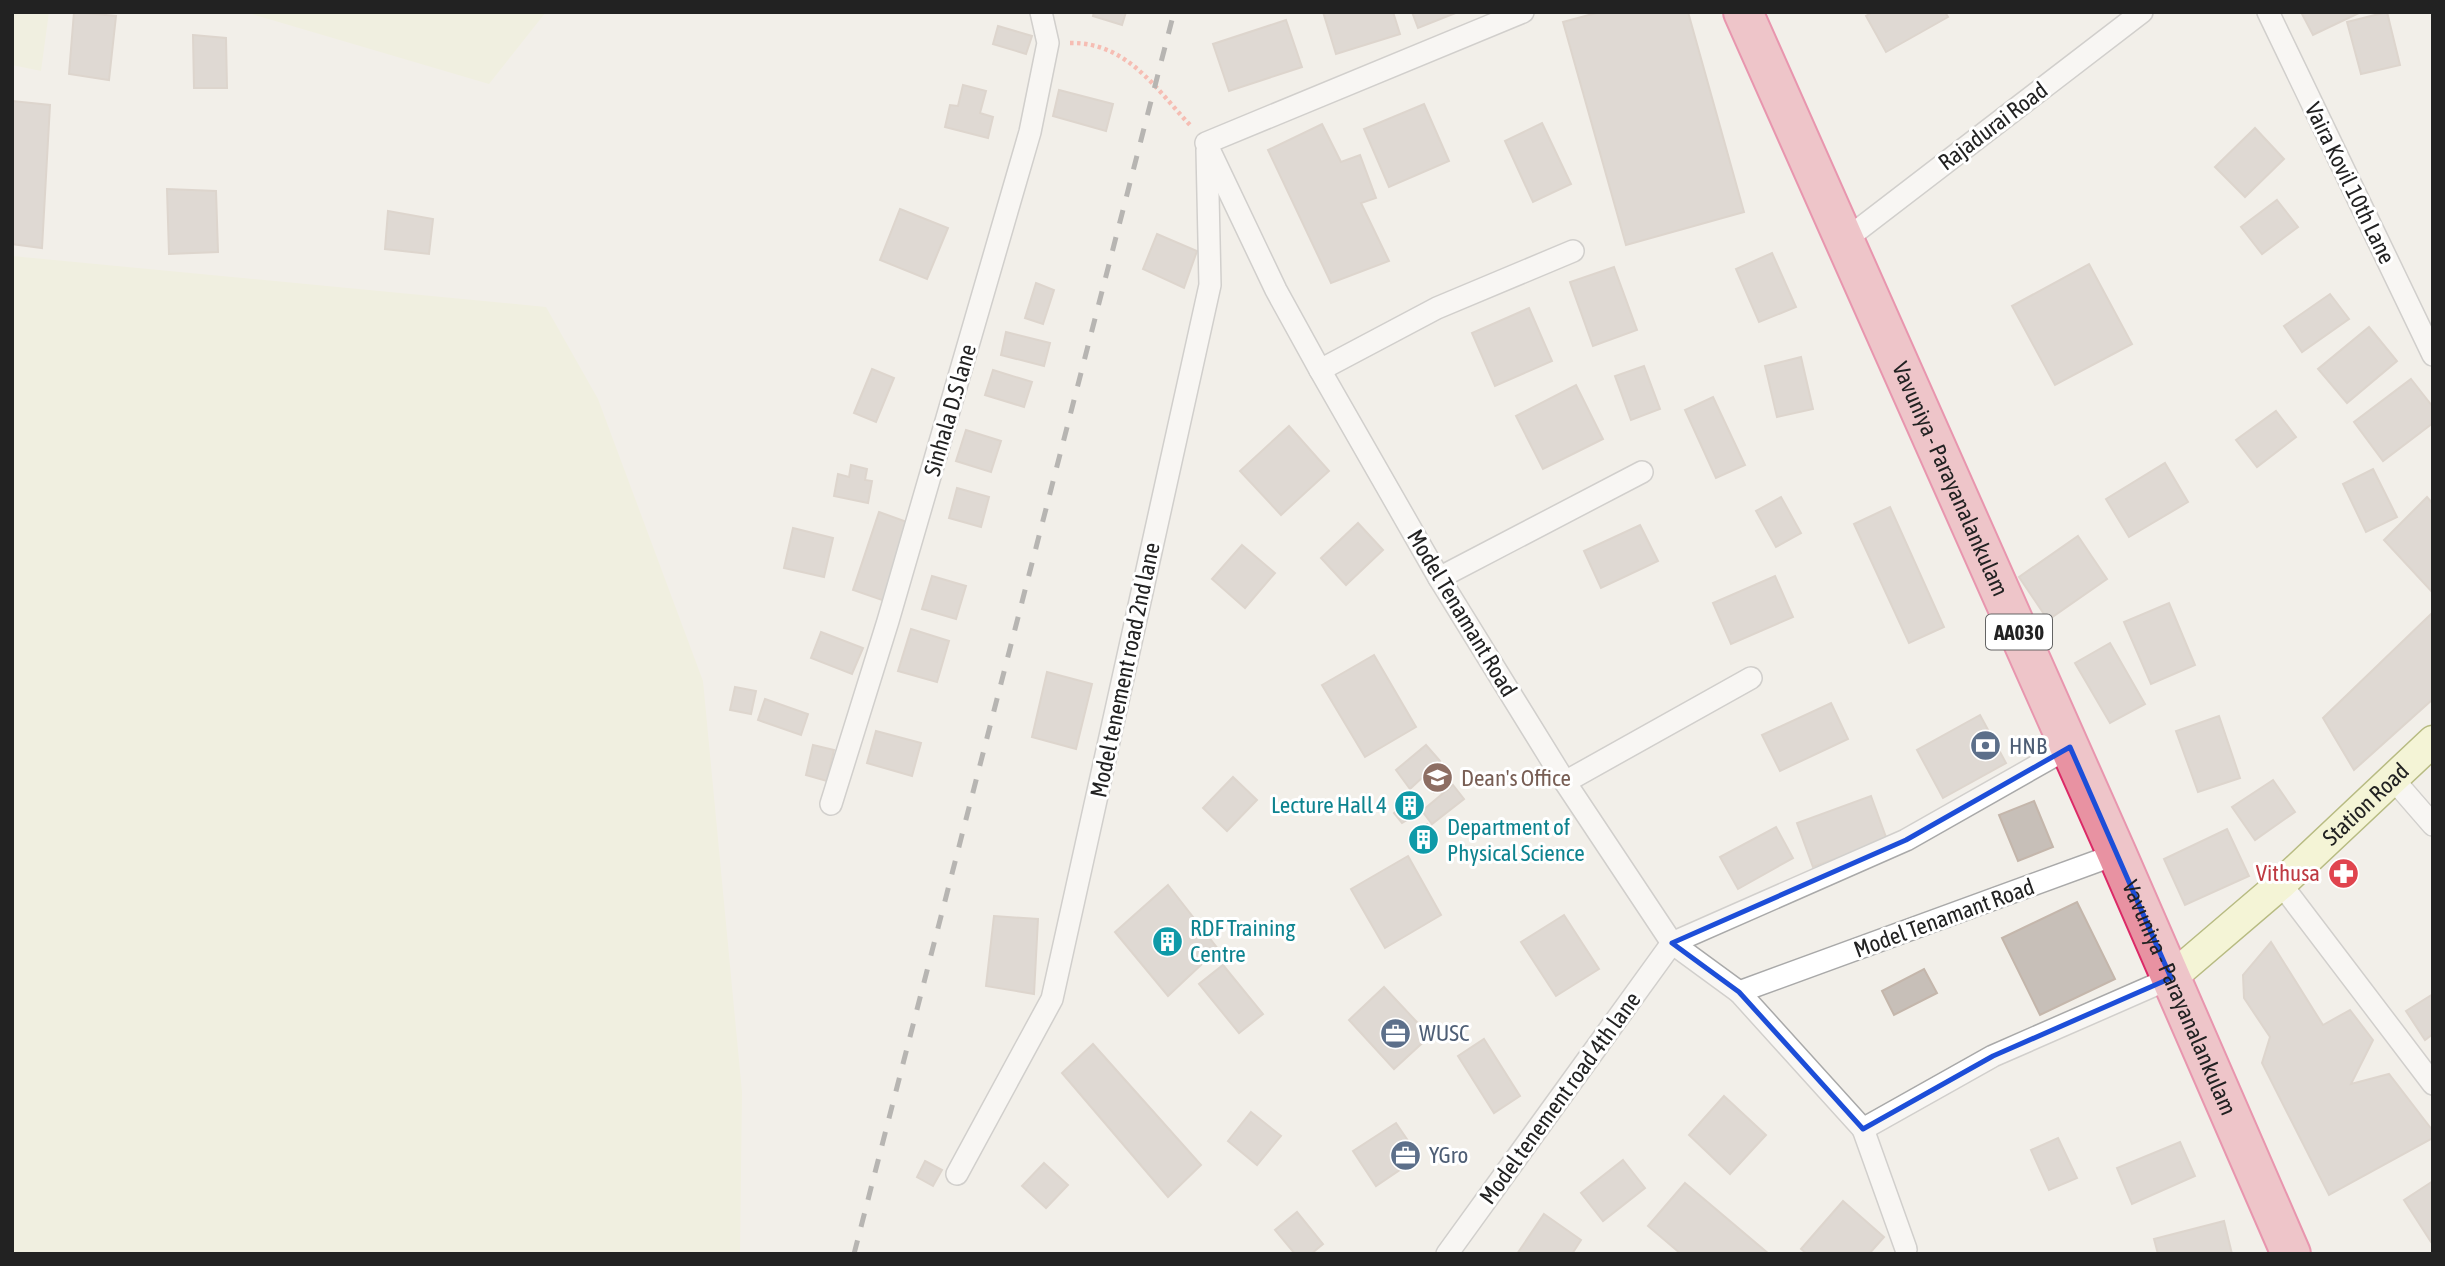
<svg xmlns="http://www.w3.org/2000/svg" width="2445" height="1266" viewBox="0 0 2445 1266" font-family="'Asap Condensed',sans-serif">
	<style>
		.farmland { fill: #eef0d5 }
		.building { fill: #c7bfb8; stroke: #c4b6ab; stroke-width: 2 }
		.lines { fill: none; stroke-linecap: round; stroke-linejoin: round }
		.street-casing { stroke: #a9a9a9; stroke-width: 24 }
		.secondary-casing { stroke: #707d05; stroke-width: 33 }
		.highway-casing { stroke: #dc2a67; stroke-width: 42 }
		.path { stroke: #fa8072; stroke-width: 4.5; stroke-dasharray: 3.5 3.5; stroke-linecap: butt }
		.street { stroke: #fff; stroke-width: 21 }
		.secondary { stroke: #f7fabf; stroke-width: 30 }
		.highway { stroke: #e892a2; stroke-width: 38 }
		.rail { stroke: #707070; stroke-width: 5; stroke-dasharray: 14 14; stroke-linecap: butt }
		.marked { fill: none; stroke: #1d4ed8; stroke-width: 5; stroke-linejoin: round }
		.labels { text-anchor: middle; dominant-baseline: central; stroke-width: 6; stroke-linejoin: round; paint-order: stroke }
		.shield { fill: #fff; stroke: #646464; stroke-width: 2 }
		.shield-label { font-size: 21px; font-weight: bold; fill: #222 }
		.street-label { font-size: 23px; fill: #222; stroke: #fff }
		.service-label { font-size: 23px; fill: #4e5e75; stroke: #fff; text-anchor: start }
		.education-label { font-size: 23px; fill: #785e54; stroke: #fff; text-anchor: start }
		.culture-label { font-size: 23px; fill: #0d838f; stroke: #fff; text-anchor: start }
		.health-label { font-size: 23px; fill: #be3a42; stroke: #fff; text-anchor: end }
	</style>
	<rect width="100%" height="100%" fill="#f2efe9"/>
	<!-- farmland -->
	<g class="farmland">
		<path d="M12 12H49L41 71 12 65Z"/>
		<path d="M245 12H546L489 84Z"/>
		<path d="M12 256 546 307 598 399 703 681 742 1092 740 1254H12Z"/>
	</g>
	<!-- building -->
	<g class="building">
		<path d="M74 12 116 16 109 80 69 74Z"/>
		<path d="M1094 12H1126L1122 25 1093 16Z"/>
		<path d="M1323 12H1393L1400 34 1336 54Z"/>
		<path d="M1412 12H1458L1418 28Z"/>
		<path d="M1600 12H1688L1744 212 1626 245 1563 22Z"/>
		<path d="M1873 12H1945L1948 17 1886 52 1866 16Z"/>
		<path d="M2301 12H2361L2313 35Z"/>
		<path d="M2387 12 2400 65 2361 74 2347 22Z"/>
		<path d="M1286 20 1302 67 1229 91 1213 44Z"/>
		<path d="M998 26 1032 36 1026 54 993 44Z"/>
		<path d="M193 35 226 38 227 88H194Z"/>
		<path d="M963 85 986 91 980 113 993 117 988 138 945 127 950 105 958 106Z"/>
		<path d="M1059 90 1113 104 1106 131 1053 116Z"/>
		<path d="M12 101 50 105 42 248 12 244Z"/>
		<path d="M1424 104 1449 161 1389 187 1364 129Z"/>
		<path d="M1542 123 1571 184 1533 202 1505 141Z"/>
		<path d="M1322 124 1341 162 1360 155 1376 198 1361 203 1389 261 1331 283 1268 150Z"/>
		<path d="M2255 128 2284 159 2245 197 2215 167Z"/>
		<path d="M167 189 216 191 218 252 169 254Z"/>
		<path d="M2277 200 2298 227 2262 254 2241 227Z"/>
		<path d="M900 209 948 228 927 279 880 260Z"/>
		<path d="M388 211 433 219 429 254 385 249Z"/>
		<path d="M1157 234 1197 251 1184 288 1143 269Z"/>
		<path d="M1772 253 1796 307 1759 322 1736 269Z"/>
		<path d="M2089 264 2132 344 2055 385 2012 306Z"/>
		<path d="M1614 267 1637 330 1593 346 1570 282Z"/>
		<path d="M1036 283 1054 290 1043 324 1025 318Z"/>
		<path d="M2330 294 2349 319 2302 352 2284 326Z"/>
		<path d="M1529 308 1552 361 1495 386 1472 333Z"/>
		<path d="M2369 327 2397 361 2347 403 2318 369Z"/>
		<path d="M1006 332 1050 343 1044 366 1001 355Z"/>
		<path d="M1801 357 1813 409 1777 417 1765 366Z"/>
		<path d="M1644 366 1660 409 1631 420 1615 376Z"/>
		<path d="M872 369 894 378 876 422 854 413Z"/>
		<path d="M993 370 1032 382 1024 407 985 395Z"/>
		<path d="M2411 379 2433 407V423L2383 461 2354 422Z"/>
		<path d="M1576 385 1603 439 1543 469 1516 416Z"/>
		<path d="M1713 397 1745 465 1716 478 1685 410Z"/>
		<path d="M2276 411 2296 437 2257 467 2236 440Z"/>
		<path d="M1289 426 1329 471 1281 515 1240 471Z"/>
		<path d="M966 430 1001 441 991 472 956 461Z"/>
		<path d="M2165 463 2188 502 2129 537 2106 499Z"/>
		<path d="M851 465 867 469 865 480 872 481 868 503 834 496 838 474 849 477Z"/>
		<path d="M2373 469 2397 517 2366 532 2343 484Z"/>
		<path d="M957 488 989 497 981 527 949 518Z"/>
		<path d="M1781 497 1801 533 1776 547 1756 511Z"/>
		<path d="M2427 497 2433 504V593L2384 540Z"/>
		<path d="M1890 507 1944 627 1909 643 1854 524Z"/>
		<path d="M879 512 910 523 885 601 853 590Z"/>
		<path d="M1358 523 1383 550 1346 585 1321 558Z"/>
		<path d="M1640 525 1658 561 1601 588 1584 551Z"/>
		<path d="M793 528 833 538 824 577 784 568Z"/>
		<path d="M2078 536 2107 579 2048 620 2019 577Z"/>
		<path d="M1242 545 1275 573 1245 608 1212 579Z"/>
		<path d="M932 576 966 586 956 619 922 609Z"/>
		<path d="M1775 576 1793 617 1731 644 1713 603Z"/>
		<path d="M2169 603 2195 665 2151 684 2124 622Z"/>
		<path d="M2433 612V699L2354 770 2323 718Z"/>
		<path d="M911 629 949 641 937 682 898 671Z"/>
		<path d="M821 632 863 648 852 674 811 658Z"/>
		<path d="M2110 643 2145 704 2110 723 2075 663Z"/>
		<path d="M1374 655 1416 727 1365 757 1322 685Z"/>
		<path d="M1047 672 1092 684 1076 749 1032 737Z"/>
		<path d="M735 687 756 691 751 714 730 710Z"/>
		<path d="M765 699 808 714 801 735 758 720Z"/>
		<path d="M1831 703 1848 739 1780 771 1762 735Z"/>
		<path d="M1980 715 2006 763 1943 798 1917 750Z"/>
		<path d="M2219 716 2240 778 2198 792 2176 731Z"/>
		<path d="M876 731 921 743 912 776 867 763Z"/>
		<path d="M813 745 834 750 827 781 806 775Z"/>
		<path d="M1426 745 1440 761 1410 789 1396 770Z"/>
		<path d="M1443 764 1451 777 1434 792 1425 779Z"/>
		<path d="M1233 777 1257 800 1227 831 1203 808Z"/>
		<path d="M2273 780 2295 812 2255 840 2232 807Z"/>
		<path d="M1453 785 1464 799 1432 824 1422 811Z"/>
		<path d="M1871 796 1887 840 1813 867 1797 823Z"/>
		<path d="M1410 799 1422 811 1402 823 1394 813Z"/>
		<path d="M2034 801 2053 847 2018 861 1999 815Z"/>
		<path d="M1427 824 1434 832 1426 845 1413 834Z"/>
		<path d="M1776 827 1793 858 1738 889 1720 857Z"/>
		<path d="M2227 829 2249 876 2185 905 2164 859Z"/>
		<path d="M1408 856 1441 915 1385 948 1351 889Z"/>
		<path d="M1168 885 1218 949 1168 996 1115 932Z"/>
		<path d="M2077 902 2115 979 2040 1015 2002 938Z"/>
		<path d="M1564 915 1599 969 1556 996 1521 942Z"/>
		<path d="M994 916 1038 919 1034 994 986 986Z"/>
		<path d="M2271 942 2323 1025 2350 1010 2373 1040 2351 1084 2389 1074 2433 1131V1138L2329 1195 2262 1063 2270 1037 2244 998 2243 975Z"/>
		<path d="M1223 965 1263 1014 1239 1033 1199 984Z"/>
		<path d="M1924 969 1937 993 1894 1015 1882 991Z"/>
		<path d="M1384 987 1430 1036 1394 1069 1349 1020Z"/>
		<path d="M2433 994V1034L2425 1040 2406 1011Z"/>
		<path d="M1484 1039 1520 1096 1494 1113 1458 1056Z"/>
		<path d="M1093 1044 1201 1165 1168 1197 1062 1073Z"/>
		<path d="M1724 1096 1766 1135 1730 1174 1689 1135Z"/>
		<path d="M1251 1112 1281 1136 1257 1165 1228 1141Z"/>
		<path d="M1396 1123 1419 1157 1376 1186 1353 1151Z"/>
		<path d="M2058 1138 2077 1178 2049 1190 2031 1150Z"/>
		<path d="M2180 1142 2195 1176 2132 1204 2117 1168Z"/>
		<path d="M1623 1160 1645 1188 1603 1221 1581 1193Z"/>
		<path d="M925 1161 942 1170 933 1186 917 1177Z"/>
		<path d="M1044 1163 1068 1185 1046 1208 1022 1186Z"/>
		<path d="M2433 1181V1241L2431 1242 2404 1200Z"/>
		<path d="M1685 1183 1769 1254H1681L1648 1226Z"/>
		<path d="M1843 1201 1884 1237 1869 1254H1807L1801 1249Z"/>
		<path d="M1297 1212 1323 1244 1311 1254H1295L1275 1230Z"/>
		<path d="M1544 1214 1581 1240 1572 1254H1517Z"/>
		<path d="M2224 1221 2232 1254H2158L2154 1239Z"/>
	</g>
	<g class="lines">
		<defs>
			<g id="street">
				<path d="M1523 12 1206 143 1276 290 1320 370 1439 578 1565 782 1672 943 1739 992 2117 854"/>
				<path d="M2268 12 2433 355"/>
				<path d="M1845 240 2142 12"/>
				<path d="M1320 370 1437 308 1573 251"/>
				<path d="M1439 578 1642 472"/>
				<path d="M2393 779 2433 825"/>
				<path d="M1565 782 1751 678"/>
				<path d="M831 804 888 621 1030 132 1048 43 1041 12"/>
				<path d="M2281 884 2433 1084"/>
				<path d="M1739 992 1863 1129 1993 1056 2171 978"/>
				<path d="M1863 1129 1906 1249"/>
				<path d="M957 1174 1052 999 1210 285 1207 150"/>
				<path d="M1447 1254 1672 943 1906 840 2070 747"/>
			</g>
			<g id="secondary">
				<path id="s1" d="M2171 978 2281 884 2433 741"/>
			</g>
			<g id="highway">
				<path id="s2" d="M1743 12 2117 854 2291 1254"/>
			</g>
		</defs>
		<!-- street casing -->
		<use href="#street" class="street-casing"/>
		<!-- secondary casing -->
		<use href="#secondary" class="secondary-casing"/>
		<!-- highway casing -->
		<use href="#highway" class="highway-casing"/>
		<!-- path -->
		<path class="path" d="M1070 43C1127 42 1156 89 1190 125"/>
		<!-- street -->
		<use href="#street" class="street"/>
		<!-- secondary -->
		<use href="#secondary" class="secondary"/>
		<!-- highway -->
		<use href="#highway" class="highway"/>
		<!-- rail -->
		<path class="rail" d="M854 1254 1174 12"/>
	</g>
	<!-- marked area -->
	<path d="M0 0H2445V1266H0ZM2070 747 2171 978 1993 1056 1863 1129 1739 992 1672 943 1906 840Z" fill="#f2efe9" fill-opacity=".55" fill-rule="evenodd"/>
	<path class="marked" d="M2070 747 2171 978 1993 1056 1863 1129 1739 992 1672 943 1906 840Z"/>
	<!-- icons -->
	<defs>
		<symbol id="bank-disc" viewBox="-11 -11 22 22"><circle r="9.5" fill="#5c6f8a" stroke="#fff"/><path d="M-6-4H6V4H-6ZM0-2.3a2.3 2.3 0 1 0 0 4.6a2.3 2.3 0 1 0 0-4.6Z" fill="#fff"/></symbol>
		<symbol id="university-disc" viewBox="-11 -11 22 22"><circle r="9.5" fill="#8d6e63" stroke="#fff"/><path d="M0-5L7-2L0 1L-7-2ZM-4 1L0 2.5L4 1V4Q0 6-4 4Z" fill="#fff"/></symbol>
		<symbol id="building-disc" viewBox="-11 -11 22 22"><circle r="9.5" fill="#0f9aa8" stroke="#fff"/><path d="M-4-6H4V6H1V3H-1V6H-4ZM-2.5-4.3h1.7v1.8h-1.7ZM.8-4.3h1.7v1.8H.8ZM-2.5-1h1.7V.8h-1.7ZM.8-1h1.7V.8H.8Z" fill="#fff"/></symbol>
		<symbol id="pharmacy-disc" viewBox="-11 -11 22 22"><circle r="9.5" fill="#e0444e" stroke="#fff"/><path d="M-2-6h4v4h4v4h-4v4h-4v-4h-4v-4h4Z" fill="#fff"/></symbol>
		<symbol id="office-disc" viewBox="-11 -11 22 22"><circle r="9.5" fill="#5c6f8a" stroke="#fff"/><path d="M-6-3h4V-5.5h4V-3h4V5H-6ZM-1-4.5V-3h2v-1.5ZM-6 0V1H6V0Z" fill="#fff"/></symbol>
	</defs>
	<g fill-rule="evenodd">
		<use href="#bank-disc" x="1968" y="728" width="35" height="35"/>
		<use href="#university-disc" x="1420" y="760" width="35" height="35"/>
		<use href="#building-disc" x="1392" y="788" width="35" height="35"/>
		<use href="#building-disc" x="1406" y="822" width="35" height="35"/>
		<use href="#pharmacy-disc" x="2326" y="856" width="35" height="35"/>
		<use href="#building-disc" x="1150" y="924" width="35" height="35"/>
		<use href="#office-disc" x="1378" y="1016" width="35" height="35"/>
		<use href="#office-disc" x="1388" y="1138" width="35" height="35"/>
	</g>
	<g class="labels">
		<!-- shield labels -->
		<rect class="shield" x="1986" y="614.5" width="66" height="35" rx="5"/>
		<g class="shield-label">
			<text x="2019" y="632">AA030</text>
		</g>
		<!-- street labels -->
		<g class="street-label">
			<text transform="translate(1993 126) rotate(-37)">Rajadurai Road</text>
			<text transform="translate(2350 183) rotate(64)">Vaira Kovil 10th Lane</text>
			<text transform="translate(950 410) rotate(-74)">Sinhala D.S lane</text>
			<text stroke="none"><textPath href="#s2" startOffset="511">Vavuniya - Parayanalankulam</textPath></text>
			<text transform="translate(1462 613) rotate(59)">Model Tenamant Road</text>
			<text transform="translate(1125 670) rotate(-78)">Model tenement road 2nd lane</text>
			<text stroke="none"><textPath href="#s1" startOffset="261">Station Road</textPath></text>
			<text transform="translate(1944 918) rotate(-20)">Model Tenamant Road</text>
			<text stroke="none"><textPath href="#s2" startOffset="1078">Vavuniya - Parayanalankulam</textPath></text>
			<text transform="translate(1560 1098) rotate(-54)">Model tenement road 4th lane</text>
		</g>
		<!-- service labels -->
		<g class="service-label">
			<text x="2009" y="746">HNB</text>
			<text x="1419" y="1033">WUSC</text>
			<text x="1429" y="1155">YGro</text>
		</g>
		<!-- education labels -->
		<g class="education-label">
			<text x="1461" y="778">Dean's Office</text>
		</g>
		<!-- culture labels -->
		<g class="culture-label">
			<text x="1387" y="805" text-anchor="end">Lecture Hall 4</text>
			<text x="1447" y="827">Department of<tspan x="1447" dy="26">Physical Science</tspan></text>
			<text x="1190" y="928">RDF Training<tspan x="1190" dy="26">Centre</tspan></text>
		</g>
		<!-- health labels -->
		<g class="health-label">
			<text x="2320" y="873">Vithusa</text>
		</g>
	</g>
	<!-- border -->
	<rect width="2445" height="1266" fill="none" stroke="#222222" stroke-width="28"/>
</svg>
